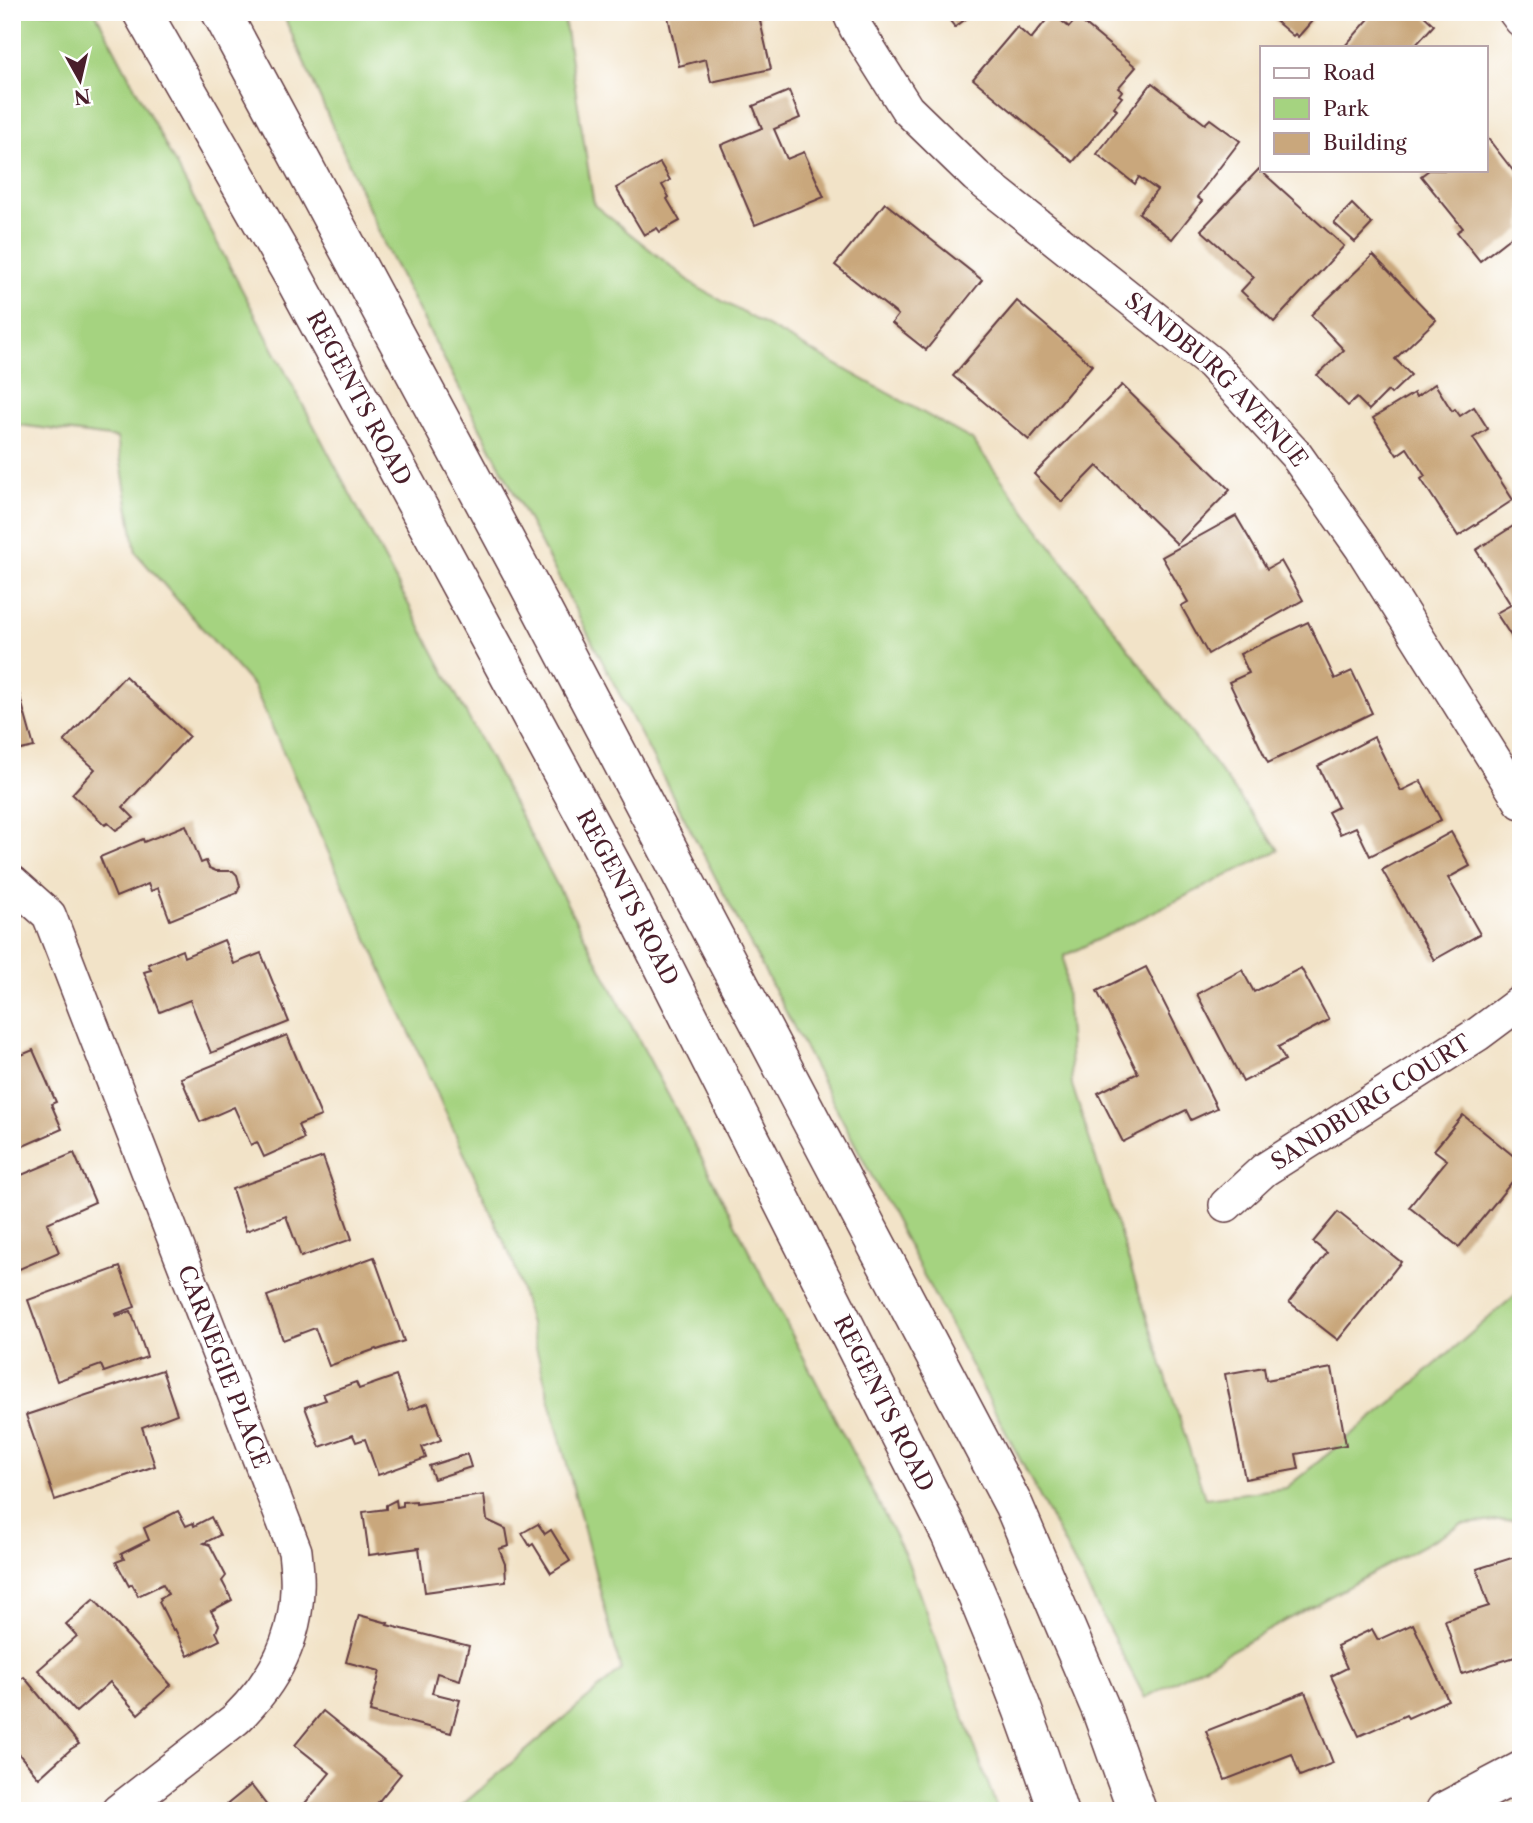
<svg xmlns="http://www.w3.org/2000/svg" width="1533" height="1823" viewBox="0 0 1533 1823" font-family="'Libre Caslon Text',serif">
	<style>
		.green { fill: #a5d380; stroke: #787956; stroke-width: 2 }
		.building { fill: #c9a77c }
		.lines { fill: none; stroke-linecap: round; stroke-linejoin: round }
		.minor-casing { stroke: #633c43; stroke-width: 36 }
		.tertiary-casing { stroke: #633c43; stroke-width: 41 }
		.secondary-casing { stroke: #633c43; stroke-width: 41 }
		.minor { stroke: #fff; stroke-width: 33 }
		.tertiary { stroke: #fff; stroke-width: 38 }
		.secondary { stroke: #fff; stroke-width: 38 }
		.labels { text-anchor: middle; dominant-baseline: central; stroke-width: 6; stroke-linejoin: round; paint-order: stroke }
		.street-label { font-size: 23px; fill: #4a1f2b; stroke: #fff }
	</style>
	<rect width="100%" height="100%" fill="#fff"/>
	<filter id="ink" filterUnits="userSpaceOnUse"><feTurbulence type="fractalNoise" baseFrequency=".0143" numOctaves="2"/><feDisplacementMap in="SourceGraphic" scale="14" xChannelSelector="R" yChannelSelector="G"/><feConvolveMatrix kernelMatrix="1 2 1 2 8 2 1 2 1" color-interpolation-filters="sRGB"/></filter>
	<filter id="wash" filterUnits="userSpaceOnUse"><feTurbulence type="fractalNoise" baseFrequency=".00686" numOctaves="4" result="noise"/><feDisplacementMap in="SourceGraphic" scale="28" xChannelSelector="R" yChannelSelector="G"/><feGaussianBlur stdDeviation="1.57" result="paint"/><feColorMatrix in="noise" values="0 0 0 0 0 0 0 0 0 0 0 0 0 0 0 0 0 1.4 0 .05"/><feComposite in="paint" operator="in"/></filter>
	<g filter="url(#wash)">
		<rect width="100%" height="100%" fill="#f2e3c8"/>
		<!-- green -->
		<g class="green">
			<path d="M12 12H95L702 1159 906 1557 998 1811H455L621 1670 514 1264 254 687 136 553 117 438 12 424Z"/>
			<path d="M282 12H563L594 205 697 287 972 440 1279 850 1064 956 1072 1085 1205 1498 1286 1488 1400 1395 1521 1290V1519L1462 1524 1145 1698 387 250Z"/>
		</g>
		<g id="blocks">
			<!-- building -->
			<g class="building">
				<path d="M667 12H758L771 69 711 82 706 59 679 66Z"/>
				<path d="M943 12H975L955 27Z"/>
				<path d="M1265 12H1313L1308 17 1312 21 1298 37 1295 34 1293 36Z"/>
				<path d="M1375 12H1420L1434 25 1414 47H1344Z"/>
				<path d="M1052 13 1069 27 1077 18 1136 67 1118 88 1122 91 1119 95 1122 97 1114 107 1117 110 1073 162 973 79 1017 27 1031 39Z"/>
				<path d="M1152 83 1205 124 1210 119 1240 141 1197 197 1202 201 1172 239 1139 213 1157 190 1139 177 1135 184 1097 154Z"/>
				<path d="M789 91 800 118 774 129 787 159 804 152 824 197 755 225 721 145 762 128 753 106Z"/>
				<path d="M1486 136 1518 177 1521 175V229L1480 261 1457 232 1463 228 1421 176 1429 170H1486Z"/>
				<path d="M660 163 670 180 662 185 669 197 667 199 680 221 660 232 657 228 644 235 616 188Z"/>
				<path d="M1259 169 1344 246 1274 322 1241 291 1254 277 1201 230Z"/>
				<path d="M885 203 982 280 926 350 892 323 898 315 835 265Z"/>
				<path d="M1352 204 1372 224 1355 242 1334 223Z"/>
				<path d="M1373 255 1436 320 1395 359 1411 375 1391 394 1388 391 1369 410 1357 398 1348 406 1317 375 1344 350 1311 315Z"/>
				<path d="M1017 301 1092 365 1029 440 953 376Z"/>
				<path d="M1435 384 1452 411 1455 409 1460 416 1474 407 1488 429 1473 438 1513 500 1458 536 1421 479 1425 476 1407 448 1397 455 1373 418 1414 393 1416 397Z"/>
				<path d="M1122 385 1230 490 1177 544 1097 466 1062 502 1034 474Z"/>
				<path d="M1236 516 1267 569 1281 561 1303 600 1208 654 1181 606 1188 602 1162 557Z"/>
				<path d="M1521 521V647L1519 648 1496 613 1511 605 1476 550Z"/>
				<path d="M1308 622 1335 679 1352 671 1372 713 1268 763 1229 682 1249 673 1240 654Z"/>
				<path d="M12 668 34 747 12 752Z"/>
				<path d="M125 676 189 736 123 807 134 818 116 830 108 823 105 825 72 794 95 769 64 741Z"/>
				<path d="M1374 737 1401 791 1421 781 1441 820 1370 856 1356 827 1340 834 1328 812 1338 807 1318 766Z"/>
				<path d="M186 825 201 863 206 861 209 868 216 871H233L237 875 240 886 237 893 170 920 158 888 151 891 148 884 116 897 100 857 143 839 144 842Z"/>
				<path d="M1451 832 1470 866 1448 878 1480 934 1434 960 1382 870Z"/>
				<path d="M224 940 234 964 261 953 289 1022 211 1053 190 1000 160 1012 144 972 151 970 148 964 182 950 184 957Z"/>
				<path d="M1146 967 1217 1108 1191 1120 1186 1110 1123 1142 1098 1093 1138 1073 1097 991Z"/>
				<path d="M1301 968 1329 1020 1278 1047 1285 1060 1243 1082 1197 994 1242 970 1254 992Z"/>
				<path d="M287 1035 321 1116 298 1125 304 1139 264 1157 257 1142 251 1145 234 1107 200 1122 181 1078Z"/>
				<path d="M33 1050 56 1102 51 1104 62 1129 12 1151V1059Z"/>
				<path d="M1463 1115 1521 1162V1171L1459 1247 1409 1207 1447 1160 1434 1150Z"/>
				<path d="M74 1153 95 1202 47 1223 59 1252 17 1270 12 1261V1179Z"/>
				<path d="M323 1157 352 1239 301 1257 286 1216 246 1231 232 1189Z"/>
				<path d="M1338 1212 1401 1262 1338 1340 1289 1302 1327 1253 1313 1242Z"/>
				<path d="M374 1257 404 1341 377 1350 376 1349 329 1366 315 1328 283 1340 267 1296Z"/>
				<path d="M120 1267 135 1307 115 1314 116 1316 131 1311 147 1357 104 1372 101 1365 57 1381 28 1300Z"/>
				<path d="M1264 1367 1266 1380 1332 1368 1346 1445 1296 1454 1299 1469 1245 1479 1225 1374Z"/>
				<path d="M162 1370 177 1414 142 1427 155 1466 55 1500 26 1415Z"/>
				<path d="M396 1376 409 1410 428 1403 441 1440 422 1447 426 1458 378 1475 365 1439 356 1442 353 1435 320 1447 305 1407 326 1400 323 1394 356 1382 359 1389Z"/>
				<path d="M467 1454 471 1467 434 1479 429 1466Z"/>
				<path d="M484 1495 487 1520 506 1529 509 1546 499 1549 505 1564 506 1581 425 1592 419 1548 369 1555 363 1512 386 1509V1505L396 1500 397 1507 403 1506V1502L416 1501V1504Z"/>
				<path d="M178 1511 186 1526 193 1523 194 1526 211 1517 220 1535 204 1543 210 1545 226 1576 222 1581 232 1600 211 1611 219 1625 216 1632 220 1640 188 1656 175 1629 173 1630 159 1602 161 1600 160 1598 168 1594 163 1584 138 1596 132 1584 129 1586 116 1562 124 1559 121 1554 149 1540 144 1528Z"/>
				<path d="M538 1524 545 1534 551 1530 570 1561 551 1573 533 1544 530 1546 522 1533Z"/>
				<path d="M1521 1555V1655L1462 1674 1445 1620 1489 1606 1477 1569Z"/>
				<path d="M94 1599 171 1685 138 1714 110 1682 76 1712 38 1670 77 1636 66 1624Z"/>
				<path d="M359 1615 388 1623 387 1625 469 1646 460 1680 437 1673 432 1693 460 1700 451 1733 370 1712 380 1671 346 1662Z"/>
				<path d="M1413 1624 1448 1700 1408 1718 1406 1715 1359 1736 1331 1676 1347 1668 1337 1646 1372 1629 1378 1640Z"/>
				<path d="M24 1677 79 1744 71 1749 39 1778 12 1746V1686Z"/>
				<path d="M1305 1692 1333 1763 1300 1776 1292 1754 1225 1780 1206 1731Z"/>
				<path d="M323 1711 401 1774 371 1811H304L301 1808 330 1773 295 1745Z"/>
				<path d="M251 1785 271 1811H219Z"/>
			</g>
		</g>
	</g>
	<g filter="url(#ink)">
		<use href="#blocks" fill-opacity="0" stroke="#633c43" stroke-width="2"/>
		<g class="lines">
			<defs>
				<g id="minor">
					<path id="s1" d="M849 12 856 28 907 109 976 176 1211 363 1296 455 1361 547 1521 802"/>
					<path d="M1515 12 1521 20"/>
					<path id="s2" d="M12 882 49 915 295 1551C296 1563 298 1576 297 1589 296 1641 272 1684 236 1719L118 1811"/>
					<path id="s3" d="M1226 1205 1264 1170 1478 1034 1521 1002"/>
				</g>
				<path id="tertiary" d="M1445 1811 1521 1771"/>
				<g id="secondary">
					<path id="s4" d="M142 12 292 274 621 882 950 1534C991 1624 1027 1717 1058 1811"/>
					<path d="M221 12 521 570 1014 1506 1101 1710 1137 1811"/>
				</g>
			</defs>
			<!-- minor casing -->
			<use href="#minor" class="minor-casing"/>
			<!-- tertiary casing -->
			<use href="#tertiary" class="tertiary-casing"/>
			<!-- secondary casing -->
			<use href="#secondary" class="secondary-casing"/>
			<!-- minor -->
			<use href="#minor" class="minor"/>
			<!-- tertiary -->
			<use href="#tertiary" class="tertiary"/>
			<!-- secondary -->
			<use href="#secondary" class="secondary"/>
		</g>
	</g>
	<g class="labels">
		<!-- street labels -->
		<g class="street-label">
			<text stroke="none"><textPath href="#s1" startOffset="525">SANDBURG AVENUE</textPath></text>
			<text stroke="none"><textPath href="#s4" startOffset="443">REGENTS ROAD</textPath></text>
			<text stroke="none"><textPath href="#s4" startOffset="1010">REGENTS ROAD</textPath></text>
			<text stroke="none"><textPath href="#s3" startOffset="178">SANDBURG COURT</textPath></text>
			<text stroke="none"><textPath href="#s2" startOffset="534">CARNEGIE PLACE</textPath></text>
			<text stroke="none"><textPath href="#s4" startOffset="1577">REGENTS ROAD</textPath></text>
		</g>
	</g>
	<!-- margin -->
	<rect width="1533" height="1823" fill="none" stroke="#fff" stroke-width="42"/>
	<!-- legend -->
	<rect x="1260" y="46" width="228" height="126" fill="#ffffff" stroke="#b7a5aa" stroke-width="2"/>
	<rect x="1274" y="68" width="35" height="10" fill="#ffffff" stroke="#b7a5aa" stroke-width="2"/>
	<text x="1323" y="80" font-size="21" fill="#4a1f2b">Road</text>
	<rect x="1274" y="98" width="35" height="21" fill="#a5d380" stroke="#b7a5aa" stroke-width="2"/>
	<text x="1323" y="116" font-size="21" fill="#4a1f2b">Park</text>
	<rect x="1274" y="133" width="35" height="21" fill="#c9a77c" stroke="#b7a5aa" stroke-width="2"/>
	<text x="1323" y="150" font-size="21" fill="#4a1f2b">Building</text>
	<!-- north arrow -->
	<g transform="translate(80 80) rotate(172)" stroke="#ffffff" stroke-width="5" paint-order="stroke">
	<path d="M0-5L12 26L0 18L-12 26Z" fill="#4a1f2b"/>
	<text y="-10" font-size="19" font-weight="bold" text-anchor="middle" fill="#4a1f2b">N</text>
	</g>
</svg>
